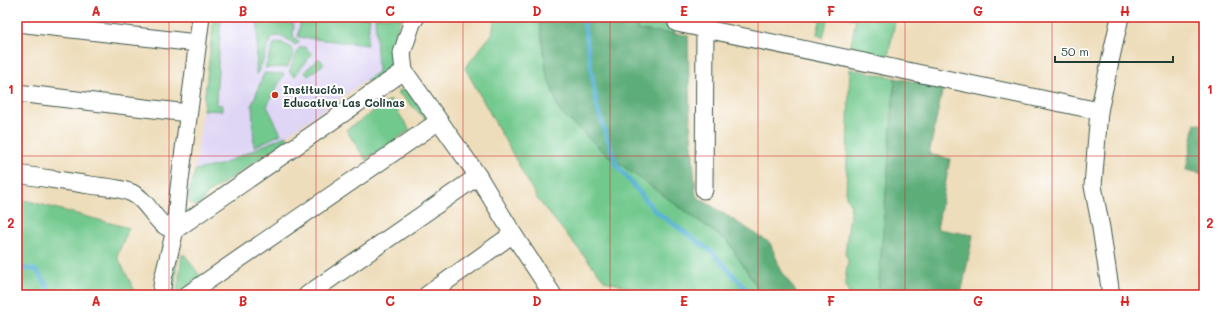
<svg xmlns="http://www.w3.org/2000/svg" width="1221" height="312" viewBox="0 0 1221 312" font-family="Mali,sans-serif">
	<style>
		.built { fill: #dfd5f5 }
		.green { fill: #72c98e; stroke: #488361 }
		.forest { fill: #5dad79; stroke: #3e7556 }
		.lines { fill: none; stroke-linecap: round; stroke-linejoin: round }
		.stream { stroke: #59b3d6; stroke-width: 4.5 }
		.street-casing { stroke: #3e5548; stroke-width: 19 }
		.street { stroke: #fff; stroke-width: 17 }
		.grid { fill: none; stroke: #d62828; stroke-width: 1; stroke-opacity: 0.55 }
		.poi-dot { fill: #c8321e; stroke: #fff; stroke-width: 1.5 }
		.labels { text-anchor: middle; dominant-baseline: central; stroke-width: 4; stroke-linejoin: round; paint-order: stroke }
		.poi-label { font-size: 11px; font-weight: bold; fill: #1f3d34; stroke: #fff; text-anchor: start }
		.neatline { fill: none; stroke: #d62828; stroke-width: 1.5 }
		.grid-label { font-size: 13px; text-anchor: middle; font-weight: bold; fill: #d62828 }
	</style>
	<rect width="100%" height="100%" fill="#fff"/>
	<filter id="ink" filterUnits="userSpaceOnUse"><feTurbulence type="fractalNoise" baseFrequency=".025" numOctaves="2"/><feDisplacementMap in="SourceGraphic" scale="8" xChannelSelector="R" yChannelSelector="G"/><feConvolveMatrix kernelMatrix="1 2 1 2 8 2 1 2 1" color-interpolation-filters="sRGB"/></filter>
	<filter id="wash" filterUnits="userSpaceOnUse"><feTurbulence type="fractalNoise" baseFrequency=".012" numOctaves="4" result="noise"/><feDisplacementMap in="SourceGraphic" scale="16" xChannelSelector="R" yChannelSelector="G"/><feGaussianBlur stdDeviation="0.9" result="paint"/><feColorMatrix in="noise" values="0 0 0 0 0 0 0 0 0 0 0 0 0 0 0 0 0 1.4 0 .05"/><feComposite in="paint" operator="in"/></filter>
	<g filter="url(#wash)">
		<rect width="100%" height="100%" fill="#edb"/>
		<!-- built -->
		<path class="built" d="M214 17H375L378 72 287 135 220 165 195 170Z"/>
		<!-- green -->
		<g class="green">
			<path d="M214 17H221L216 104 222 105V111L203 110Z"/>
			<path d="M301 17H370L367 45 298 37Z"/>
			<path d="M375 17H402L396 31 391 64 387 70 376 82 365 81 378 72Z"/>
			<path d="M495 17H539L547 75 560 112 605 153 728 242 762 295H658L605 281 538 200 465 68 492 34Z"/>
			<path d="M639 17H669V20L675 26 674 34 637 30Z"/>
			<path d="M821 17H828L823 38 817 34Z"/>
			<path d="M846 17H896L888 57 855 51 851 44 856 19Z"/>
			<path d="M258 19 294 24 293 38 300 42 295 45C286 38 284 35 272 37 267 49 263 65 256 75Z"/>
			<path d="M280 42 290 47 294 52 288 67 265 68 274 44Z"/>
			<path d="M305 47 312 54 295 76 289 72 299 48Z"/>
			<path d="M319 58 324 64 308 76 304 72Z"/>
			<path d="M850 69 895 78 878 295H849L845 282 848 260 845 254 851 206 846 196 849 89Z"/>
			<path d="M264 73 284 74 267 106 281 134 254 147 252 105Z"/>
			<path d="M405 88 430 119 427 121 405 99 397 92Z"/>
			<path d="M390 100 410 130 366 160 346 130Z"/>
			<path d="M287 135V140L206 195 203 201 196 207C194 205 191 204 190 203 185 196 194 178 195 170L220 165Z"/>
			<path d="M17 198 129 228 117 256 137 295H17Z"/>
			<path d="M179 252 177 260 174 294 173 295H168L175 259Z"/>
			<path d="M182 255H185L200 276 180 294 177 293Z"/>
		</g>
		<!-- forest -->
		<g class="forest">
			<path d="M539 17H639L637 30 688 35 690 121 696 196 770 243 781 270 798 295H762L728 242 605 153 560 112 547 75Z"/>
			<path d="M895 78 943 87 929 154 950 159 937 229 973 235 961 295H878Z"/>
			<path d="M1195 123 1204 125V174L1186 170Z"/>
		</g>
		<g class="lines">
			<!-- stream -->
			<g class="stream">
				<path d="M583 17 597 107 616 164 655 211 712 252 747 290 750 295"/>
				<path d="M17 267 36 270 54 295"/>
			</g>
		</g>
	</g>
	<g filter="url(#ink)">
		<g class="lines">
			<defs>
				<g id="street">
					<path d="M416 17 412 23 402 53 404 71 478 176 513 234 553 295"/>
					<path d="M17 23 197 43"/>
					<path d="M677 23 1099 111"/>
					<path d="M17 93 188 113"/>
					<path d="M17 174C41 178 66 181 90 185 103 187 119 187 132 193 151 202 154 226 175 230L404 71"/>
					<path d="M704 190 705 29"/>
					<path d="M161 295 163 279 175 230 179 188 201 17"/>
					<path d="M187 295 439 121"/>
					<path d="M307 295 478 176"/>
					<path d="M427 295 513 234"/>
					<path d="M1111 295 1101 228 1093 186 1099 111 1120 17"/>
				</g>
			</defs>
			<!-- street casing -->
			<use href="#street" class="street-casing"/>
			<!-- street -->
			<use href="#street" class="street"/>
		</g>
	</g>
	<!-- grid -->
	<path class="grid" d="M169 17V295M316 17V295M463 17V295M610 17V295M758 17V295M905 17V295M1052 17V295M17 156H1204"/>
	<!-- markers -->
	<circle class="poi-dot" cx="275" cy="95" r="4"/>
	<g class="labels">
		<!-- poi labels -->
		<g class="poi-label">
			<text x="283" y="89">Institución<tspan x="283" dy="13">Educativa Las Colinas</tspan></text>
		</g>
	</g>
	<!-- margin -->
	<rect width="1221" height="312" fill="none" stroke="#fff" stroke-width="44"/>
	<!-- scale -->
	<path d="M1055 56v6h118v-6" fill="none" stroke="#1f3d34" stroke-width="2"/>
	<text x="1061" y="56" font-size="12" fill="#1f3d34" stroke="#ffffff" stroke-width="3" paint-order="stroke">50 m</text>
	<rect x="22" y="22" width="1177" height="268" class="neatline"/>
	<g class="grid-label">
		<text x="96" y="16">A</text>
		<text x="243" y="16">B</text>
		<text x="390" y="16">C</text>
		<text x="537" y="16">D</text>
		<text x="684" y="16">E</text>
		<text x="831" y="16">F</text>
		<text x="978" y="16">G</text>
		<text x="1125" y="16">H</text>
		<text x="11" y="94">1</text>
		<text x="1210" y="94">1</text>
		<text x="11" y="228">2</text>
		<text x="1210" y="228">2</text>
		<text x="96" y="306">A</text>
		<text x="243" y="306">B</text>
		<text x="390" y="306">C</text>
		<text x="537" y="306">D</text>
		<text x="684" y="306">E</text>
		<text x="831" y="306">F</text>
		<text x="978" y="306">G</text>
		<text x="1125" y="306">H</text>
	</g>
</svg>
